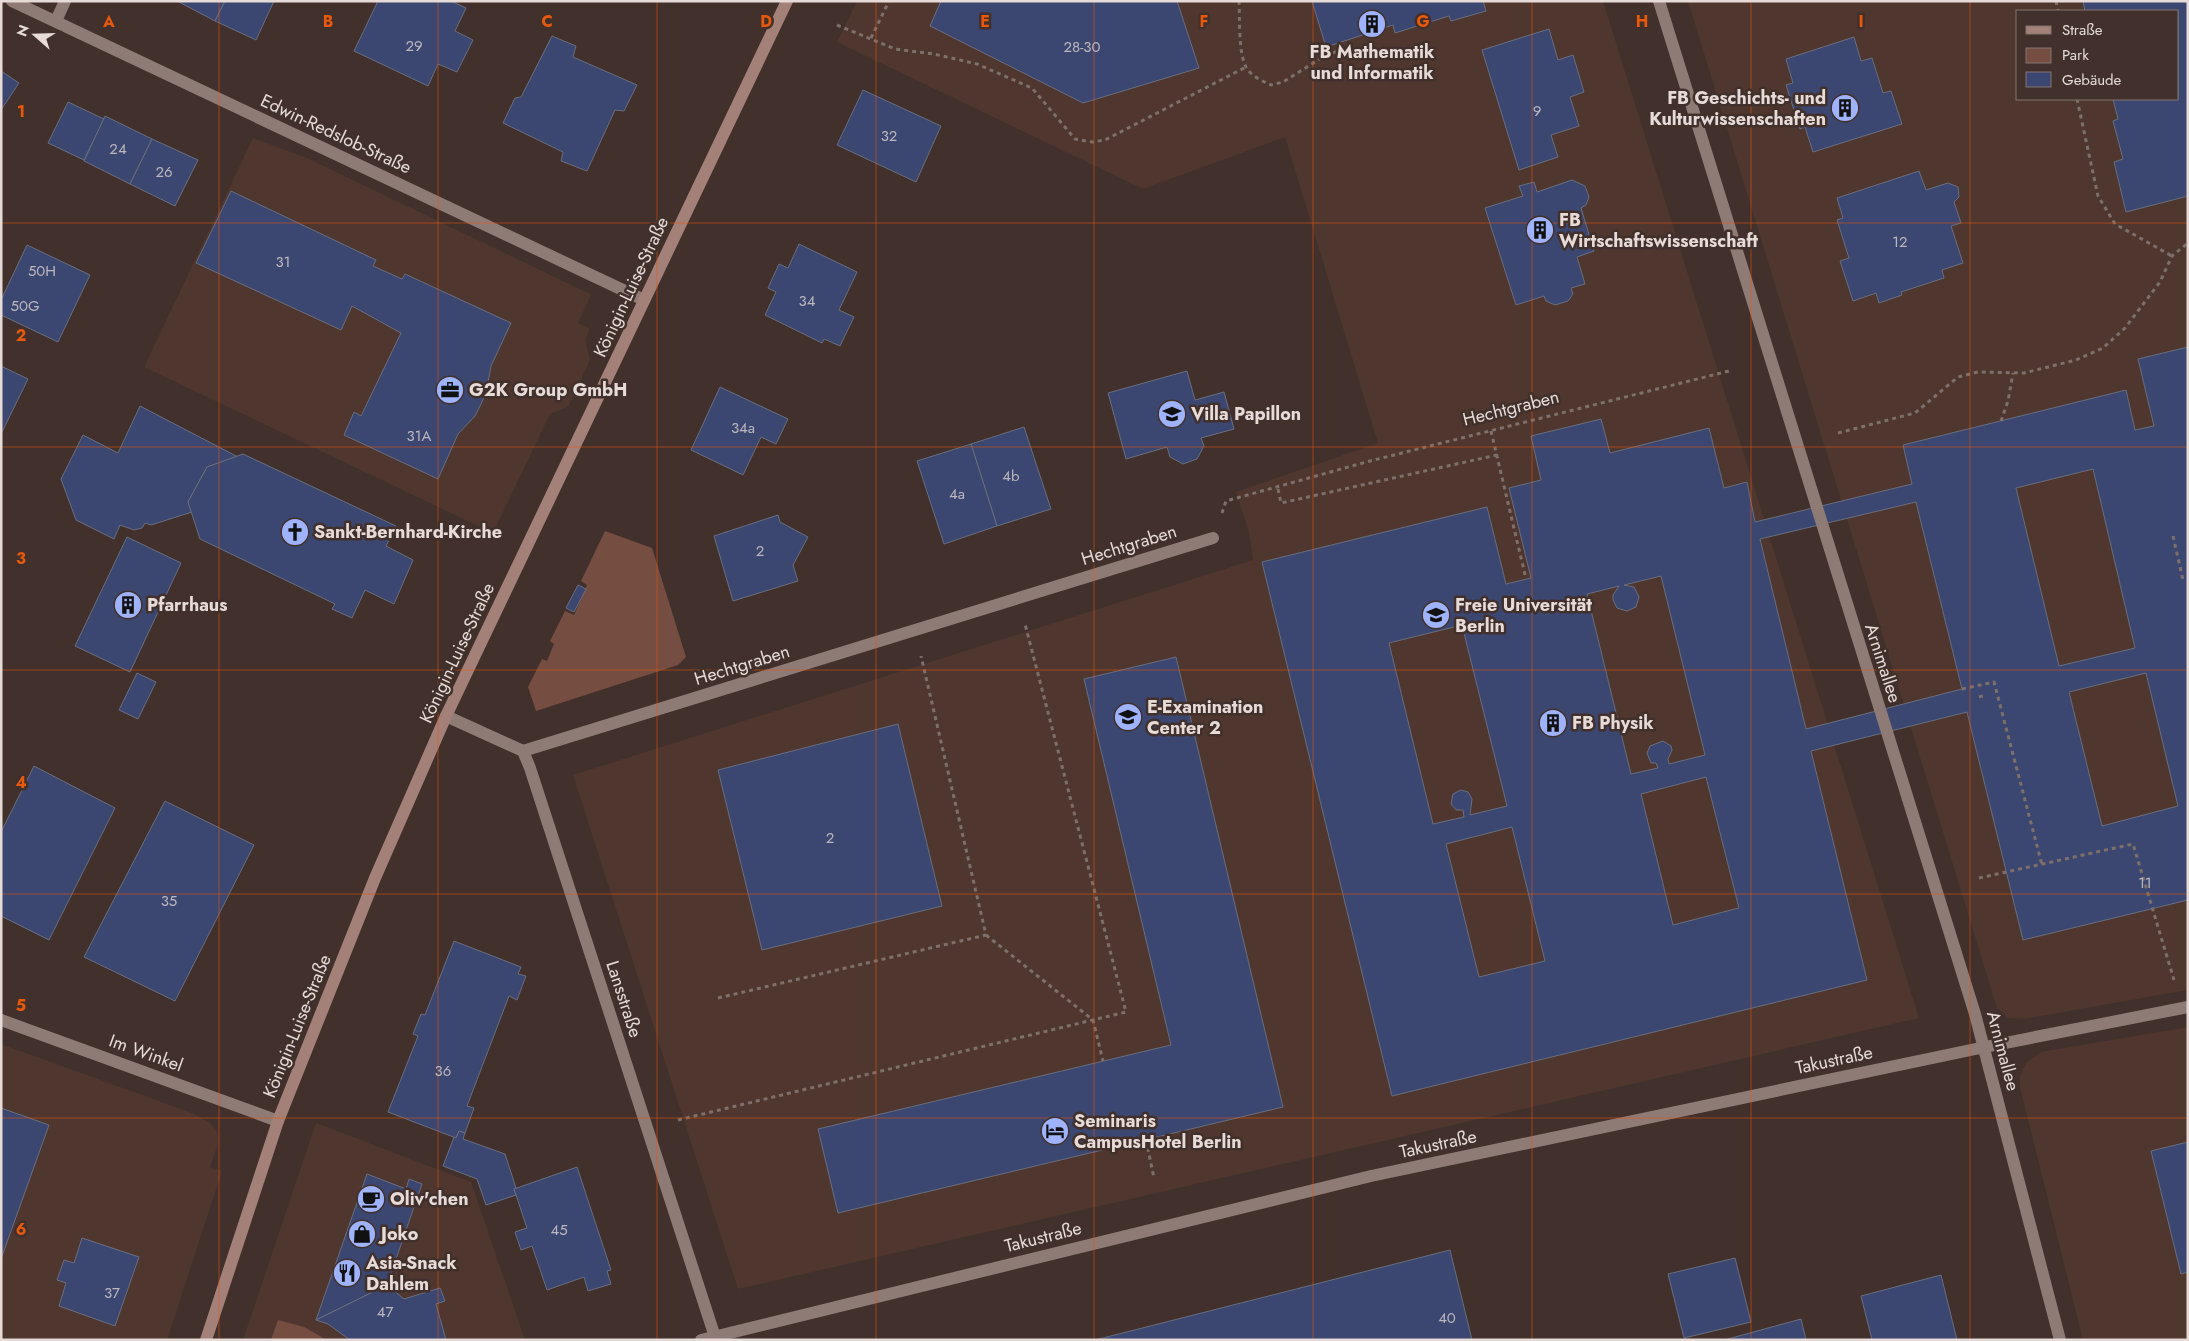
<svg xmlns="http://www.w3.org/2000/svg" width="2189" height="1341" viewBox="0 0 2189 1341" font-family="Jost,sans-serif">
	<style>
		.built { fill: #4f3730; fill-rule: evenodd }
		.green { fill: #764d41 }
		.building { fill: #3c4771; stroke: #696e7e; fill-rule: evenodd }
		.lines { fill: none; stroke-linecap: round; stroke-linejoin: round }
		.path { stroke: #7e6f6b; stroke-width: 3; stroke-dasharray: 4 4; stroke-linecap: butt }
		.lane { stroke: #8f7b76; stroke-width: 12 }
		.street { stroke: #8f7b76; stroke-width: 12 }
		.secondary { stroke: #a48178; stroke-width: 12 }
		.grid { fill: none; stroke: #e8590c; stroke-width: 1; stroke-opacity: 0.55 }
		.labels { text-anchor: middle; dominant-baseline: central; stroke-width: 5; stroke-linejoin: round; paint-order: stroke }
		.number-label { font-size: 15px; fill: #bcb6be }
		.poi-label { font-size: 18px; font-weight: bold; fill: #e6dbd7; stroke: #41302b; text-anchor: start }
		.street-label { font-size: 18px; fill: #e6dbd7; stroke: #41302b }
		.grid-label { font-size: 16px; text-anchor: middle; font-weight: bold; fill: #e8590c; stroke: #41302b; stroke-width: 5; stroke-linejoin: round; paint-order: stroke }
	</style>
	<rect width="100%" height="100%" fill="#41302b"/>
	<!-- built -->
	<g class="built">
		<path d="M857 1H1603L1919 1018 738 1289 573 775 1253 560 1249 532 1236 492 1378 443 1285 137 1143 189 837 42Z"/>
		<path d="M1688 1H2188V990L2024 1019 2008 1018 1997 1008ZM2018 11H2178V99H2018Z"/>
		<path d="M253 138 307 158 590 294V297L578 323 590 329 585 340 590 360 569 405 565 408 550 414 493 533 144 367Z"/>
		<path d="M2188 1027V1340H2083L2020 1087V1076L2026 1063 2041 1052Z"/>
		<path d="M1 1044 192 1113 210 1123 217 1132 219 1141 210 1167 222 1171 167 1340H1Z"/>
		<path d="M316 1123 471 1182 525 1340H243Z"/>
	</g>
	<!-- green -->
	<g class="green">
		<path d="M605 531 652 548 686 657 678 665 536 711 528 687 542 659 547 661 554 644 550 641 565 611 574 615 587 585 581 581Z"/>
		<path d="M278 1320 304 1327 327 1340H271Z"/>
	</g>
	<!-- building -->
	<g class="building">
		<path d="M177 1H225L215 21Z"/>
		<path d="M225 1H274L256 40 215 21Z"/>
		<path d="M378 1H451L466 8 455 31 473 40 457 72 438 64 428 86 354 51Z"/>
		<path d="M941 1H1177L1199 68 1083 103 930 26Z"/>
		<path d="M1312 1H1483L1486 11 1451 21 1449 16 1395 33 1393 25 1326 47Z"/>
		<path d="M2083 1H2188V196L2126 212 2114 162 2123 159 2113 121 2118 119 2113 99H2178V11H2085Z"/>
		<path d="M1549 29 1558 60 1573 55 1584 92 1570 97 1579 126 1551 135 1558 157 1519 170 1482 50Z"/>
		<path d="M552 36 576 46 573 57 637 85 624 111 615 110 587 171 561 161 563 152 503 123 515 98 521 97Z"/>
		<path d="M1854 37 1861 61 1872 58 1883 93 1891 91 1902 124 1813 152 1805 127 1800 129 1786 85 1793 83 1786 59Z"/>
		<path d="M1 71 19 83 1 110Z"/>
		<path d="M863 90 941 126 916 182 837 145Z"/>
		<path d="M68 102 104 119 84 160 48 143Z"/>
		<path d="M105 116 152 139 130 184 84 161Z"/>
		<path d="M152 139 198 160 175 206 130 184Z"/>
		<path d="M1919 171 1926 190 1948 183 1958 187 1959 197 1954 202 1961 223 1951 226 1963 263 1942 270 1944 278 1901 292 1902 295 1879 303 1876 293 1853 301 1840 261 1849 258 1837 220 1843 218 1837 198Z"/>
		<path d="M1572 180 1585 186 1589 197 1586 205 1581 208 1594 251 1577 257 1585 284 1571 288 1573 294 1568 301 1555 305 1546 301 1544 296 1516 305 1485 208 1523 196 1519 186 1534 182 1537 192Z"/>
		<path d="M231 191 376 260 373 266 402 279 405 274 511 323 491 366 486 393 481 404 475 416 458 434 438 479 344 435 354 412 361 416 401 333 352 306 341 330 196 263Z"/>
		<path d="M799 244 857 272 839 310 854 317 840 346 824 339 822 343 765 315 776 292 768 288 779 264 788 268Z"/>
		<path d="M27 245 90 275 58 342 1 315V300Z"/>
		<path d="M2188 347V900L2023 940 1967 712 1811 751 1867 980 1392 1096 1262 562 1487 507 1506 584 1531 578 1509 488 1541 480 1531 436 1601 419 1610 453 1709 428 1724 488 1747 482 1755 522 1912 484 1903 445 2126 390 2135 430 2154 426 2138 359ZM2093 469 2135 648 2059 666 2016 488ZM1916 502 1962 689 1806 729 1760 539ZM1661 576 1705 755 1669 764 1668 759 1672 750 1671 746 1663 741 1650 746 1647 753 1651 763H1656L1658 768 1631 774 1587 594 1619 586 1613 595V600L1617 608 1627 611 1636 607 1639 597 1634 587 1624 585ZM1462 625 1507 806 1470 815 1472 799 1468 792 1461 790 1453 794 1451 804 1456 810H1463L1464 817 1433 824 1389 643ZM2146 673 2178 806 2102 826 2069 692ZM1706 777 1739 908 1673 925 1641 794ZM1512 827 1545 961 1479 977 1446 844Z"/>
		<path d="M1 366 28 379 1 434Z"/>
		<path d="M1187 371 1195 400 1224 392 1234 429 1201 438 1204 446 1197 459 1183 464 1170 457 1167 447 1126 459 1108 393Z"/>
		<path d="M720 387 788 419 776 444 761 437 743 475 691 450Z"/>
		<path d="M140 406 238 457 207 467 188 502 192 512 151 525 145 523 142 528 134 530 120 525 114 539 76 520 61 479 83 435 118 453Z"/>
		<path d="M1024 427 1051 509 997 526 971 444Z"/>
		<path d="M971 444 997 526 944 544 917 461Z"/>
		<path d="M243 454 396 526 386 546 413 560 394 604 365 590 352 618 332 609 335 604 200 539 188 502 207 467Z"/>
		<path d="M778 515 780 522 808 537 793 565 798 581 733 601 714 536Z"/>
		<path d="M127 537 181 563 130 672 75 646Z"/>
		<path d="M578 585 586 589 574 612 566 608Z"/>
		<path d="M1176 657 1283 1107 838 1213 818 1129 1171 1045 1084 679Z"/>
		<path d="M137 673 156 682 138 719 119 710Z"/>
		<path d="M898 724 942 906 762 950 718 770Z"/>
		<path d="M34 766 115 808 49 940 1 916V832Z"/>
		<path d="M165 801 254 845 175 1001 84 957Z"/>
		<path d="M454 941 521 967 518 974 526 976 517 1000 509 996 467 1106 474 1108 465 1133 459 1131 456 1138 388 1112 418 1036 413 1034 421 1014 425 1015Z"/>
		<path d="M1 1108 49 1125 1 1259Z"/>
		<path d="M459 1131 465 1133 463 1139 505 1154 516 1188 514 1189 516 1195 486 1205 477 1179 443 1166 454 1137 456 1138Z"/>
		<path d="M2188 1142V1272L2181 1274 2151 1151Z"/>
		<path d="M577 1167 611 1270 607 1271 611 1284 588 1291 584 1277 547 1290 532 1246 521 1250 515 1232 527 1228 514 1189Z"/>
		<path d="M367 1174 406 1189 409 1179 422 1184 387 1285 316 1320Z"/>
		<path d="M82 1238 139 1257 115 1326 59 1306 66 1283 57 1280 64 1260 74 1263Z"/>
		<path d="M1450 1250 1472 1340H1095Z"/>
		<path d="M1735 1258 1751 1322 1684 1338 1668 1274Z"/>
		<path d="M1941 1275 1957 1340H1872L1861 1296Z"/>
		<path d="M387 1285 404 1299 440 1288 445 1301 436 1304 446 1340H350L328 1324 316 1320Z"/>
		<path d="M1801 1319 1806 1340H1724Z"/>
	</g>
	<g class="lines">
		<!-- path -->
		<g class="path">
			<path d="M1239 1C1240 18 1238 52 1246 67 1251 76 1262 81 1271 85L1283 82 1326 55 1351 47"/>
			<path d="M2056 1 2058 11"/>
			<path d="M837 25 895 49 934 54 977 64 1032 88 1075 139 1092 142 1105 140 1246 67"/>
			<path d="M871 38 889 1"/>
			<path d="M2077 99 2098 196 2115 224 2172 256"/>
			<path d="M2001 421 2008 401 2013 373"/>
			<path d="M1491 431 1526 579"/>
			<path d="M1838 433 1915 413 1958 377 1978 372 2024 373 2076 360 2103 348 2125 328 2160 282 2172 256 2188 243"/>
			<path d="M1278 489 1281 503 1497 455"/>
			<path d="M1222 513 1226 501 1370 461 1729 371"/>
			<path d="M2173 536 2183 580"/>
			<path d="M1962 689 1994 682 2042 865"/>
			<path d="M1979 697 1986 695"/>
			<path d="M1979 878 2133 844 2174 980"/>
			<path d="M986 935 1093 1020 1103 1061"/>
			<path d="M718 998 986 935 921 656"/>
			<path d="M678 1120 1126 1012 1025 624"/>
			<path d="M1146 1140 1154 1178"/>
		</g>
		<!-- lane -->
		<path class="lane" d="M56 21 65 1"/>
		<!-- street -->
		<g class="street">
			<path d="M12 1 644 300"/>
			<path d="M1659 1 1975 1014 2060 1340"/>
			<path d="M446 716 523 751 530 768 716 1340"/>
			<path d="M523 751 1213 538"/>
			<path d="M1 1020 278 1121"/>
			<path d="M701 1340 1371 1176 1985 1047 2188 1007"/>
		</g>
		<!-- secondary -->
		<path class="secondary" d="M206 1340 278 1121 375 878 446 716 787 1"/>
	</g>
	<!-- grid -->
	<path class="grid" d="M219 1V1340M438 1V1340M657 1V1340M876 1V1340M1094 1V1340M1313 1V1340M1532 1V1340M1751 1V1340M1970 1V1340M1 223H2188M1 447H2188M1 670H2188M1 894H2188M1 1118H2188"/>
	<!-- icons -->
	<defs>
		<symbol id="building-disc" viewBox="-11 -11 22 22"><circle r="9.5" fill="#9fb3fd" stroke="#41302b"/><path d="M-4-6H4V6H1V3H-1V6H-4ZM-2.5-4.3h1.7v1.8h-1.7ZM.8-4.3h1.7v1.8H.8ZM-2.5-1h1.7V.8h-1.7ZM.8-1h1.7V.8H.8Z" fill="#111"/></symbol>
		<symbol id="office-disc" viewBox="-11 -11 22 22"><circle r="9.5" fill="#9fb3fd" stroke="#41302b"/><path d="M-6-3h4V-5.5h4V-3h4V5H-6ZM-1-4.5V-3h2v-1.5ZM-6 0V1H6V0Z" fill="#111"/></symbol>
		<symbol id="school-disc" viewBox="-11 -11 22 22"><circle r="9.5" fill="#9fb3fd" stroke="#41302b"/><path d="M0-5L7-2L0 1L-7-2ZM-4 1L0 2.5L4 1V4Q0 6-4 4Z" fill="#111"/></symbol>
		<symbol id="church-disc" viewBox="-11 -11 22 22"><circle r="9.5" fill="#9fb3fd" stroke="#41302b"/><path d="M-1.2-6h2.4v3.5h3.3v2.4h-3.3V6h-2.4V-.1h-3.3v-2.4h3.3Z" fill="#111"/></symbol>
		<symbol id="university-disc" viewBox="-11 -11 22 22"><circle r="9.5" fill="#9fb3fd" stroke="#41302b"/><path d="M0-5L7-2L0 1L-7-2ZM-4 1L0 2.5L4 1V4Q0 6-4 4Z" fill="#111"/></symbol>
		<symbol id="hotel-disc" viewBox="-11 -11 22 22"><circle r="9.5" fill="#9fb3fd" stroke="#41302b"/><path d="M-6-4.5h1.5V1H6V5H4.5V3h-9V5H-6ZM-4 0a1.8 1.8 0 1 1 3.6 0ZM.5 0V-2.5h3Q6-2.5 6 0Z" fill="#111"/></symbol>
		<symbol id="cafe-disc" viewBox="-11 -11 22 22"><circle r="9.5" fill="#9fb3fd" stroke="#41302b"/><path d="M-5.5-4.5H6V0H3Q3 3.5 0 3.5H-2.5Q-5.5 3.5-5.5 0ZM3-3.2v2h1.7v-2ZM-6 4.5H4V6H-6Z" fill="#111"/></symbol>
		<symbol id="shop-disc" viewBox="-11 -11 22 22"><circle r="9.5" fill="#9fb3fd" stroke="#41302b"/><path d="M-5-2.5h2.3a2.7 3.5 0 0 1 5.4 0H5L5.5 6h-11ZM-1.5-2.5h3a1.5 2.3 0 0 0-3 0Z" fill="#111"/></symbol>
		<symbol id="restaurant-disc" viewBox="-11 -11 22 22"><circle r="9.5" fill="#9fb3fd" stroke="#41302b"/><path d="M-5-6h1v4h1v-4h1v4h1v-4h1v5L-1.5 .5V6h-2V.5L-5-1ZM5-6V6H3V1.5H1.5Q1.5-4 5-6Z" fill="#111"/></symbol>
	</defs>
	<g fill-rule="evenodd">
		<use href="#building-disc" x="1356" y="8" width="32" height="32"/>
		<use href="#building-disc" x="1829" y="92" width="32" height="32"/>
		<use href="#building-disc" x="1524" y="214" width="32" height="32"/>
		<use href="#office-disc" x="434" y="374" width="32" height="32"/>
		<use href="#school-disc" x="1156" y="398" width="32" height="32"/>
		<use href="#church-disc" x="279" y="516" width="32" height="32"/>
		<use href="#building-disc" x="112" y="589" width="32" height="32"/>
		<use href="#university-disc" x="1420" y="599" width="32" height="32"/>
		<use href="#university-disc" x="1112" y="701" width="32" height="32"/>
		<use href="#building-disc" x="1537" y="707" width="32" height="32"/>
		<use href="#hotel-disc" x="1039" y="1115" width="32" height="32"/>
		<use href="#cafe-disc" x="355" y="1183" width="32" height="32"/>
		<use href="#shop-disc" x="346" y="1218" width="32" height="32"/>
		<use href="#restaurant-disc" x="331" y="1257" width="32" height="32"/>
	</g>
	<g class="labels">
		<!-- number labels -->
		<g class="number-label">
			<text x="414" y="46">29</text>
			<text x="1082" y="47">28-30</text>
			<text x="1537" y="111">9</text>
			<text x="889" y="136">32</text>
			<text x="118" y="149">24</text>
			<text x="164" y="172">26</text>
			<text x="1900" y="242">12</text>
			<text x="283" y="262">31</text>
			<text x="42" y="271">50H</text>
			<text x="807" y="301">34</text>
			<text x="25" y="306">50G</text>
			<text x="743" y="428">34a</text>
			<text x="419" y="436">31A</text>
			<text x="1011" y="476">4b</text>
			<text x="957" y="494">4a</text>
			<text x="760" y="551">2</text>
			<text x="830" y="838">2</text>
			<text x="2145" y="883">11</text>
			<text x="169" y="901">35</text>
			<text x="443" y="1071">36</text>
			<text x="559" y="1230">45</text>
			<text x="112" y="1293">37</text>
			<text x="385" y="1312">47</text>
			<text x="1447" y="1318">40</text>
		</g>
		<!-- poi labels -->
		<g class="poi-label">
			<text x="1372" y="52" text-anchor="middle">FB Mathematik<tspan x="1372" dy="21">und Informatik</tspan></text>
			<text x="1826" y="98" text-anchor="end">FB Geschichts- und<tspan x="1826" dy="21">Kulturwissenschaften</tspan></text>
			<text x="1559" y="220">FB<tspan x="1559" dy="21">Wirtschaftswissenschaft</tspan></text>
			<text x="469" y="390">G2K Group GmbH</text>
			<text x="1191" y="414">Villa Papillon</text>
			<text x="314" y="532">Sankt-Bernhard-Kirche</text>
			<text x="147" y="605">Pfarrhaus</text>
			<text x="1455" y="605">Freie Universität<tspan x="1455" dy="21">Berlin</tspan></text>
			<text x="1147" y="707">E-Examination<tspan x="1147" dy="21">Center 2</tspan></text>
			<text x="1572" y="723">FB Physik</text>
			<text x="1074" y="1121">Seminaris<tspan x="1074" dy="21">CampusHotel Berlin</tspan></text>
			<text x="390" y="1199">Oliv'chen</text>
			<text x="381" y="1234">Joko</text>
			<text x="366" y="1263">Asia-Snack<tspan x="366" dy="21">Dahlem</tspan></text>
		</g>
		<!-- street labels -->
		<g class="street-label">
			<text transform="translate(336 134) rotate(25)">Edwin-Redslob-Straße</text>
			<text transform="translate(631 287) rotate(-65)">Königin-Luise-Straße</text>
			<text transform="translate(1511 408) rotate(-14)">Hechtgraben</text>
			<text transform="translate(1129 545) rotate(-17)">Hechtgraben</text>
			<text transform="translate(457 653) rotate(-65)">Königin-Luise-Straße</text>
			<text transform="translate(1883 663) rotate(72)">Arnimallee</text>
			<text transform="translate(742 665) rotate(-17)">Hechtgraben</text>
			<text transform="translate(624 999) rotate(72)">Lansstraße</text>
			<text transform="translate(297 1026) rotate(-68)">Königin-Luise-Straße</text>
			<text transform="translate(2003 1051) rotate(75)">Arnimallee</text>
			<text transform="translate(146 1053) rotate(20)">Im Winkel</text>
			<text transform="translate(1834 1060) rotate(-12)">Takustraße</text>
			<text transform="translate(1438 1144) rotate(-12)">Takustraße</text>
			<text transform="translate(1043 1237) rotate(-14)">Takustraße</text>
		</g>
	</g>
	<g class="grid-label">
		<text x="109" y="27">A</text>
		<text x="328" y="27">B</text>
		<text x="547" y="27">C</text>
		<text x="766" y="27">D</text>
		<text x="985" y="27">E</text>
		<text x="1204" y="27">F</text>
		<text x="1423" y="27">G</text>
		<text x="1642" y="27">H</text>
		<text x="1861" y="27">I</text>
		<text x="21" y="117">1</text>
		<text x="21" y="341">2</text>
		<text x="21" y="564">3</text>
		<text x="21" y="788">4</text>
		<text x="21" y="1011">5</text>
		<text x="21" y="1235">6</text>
	</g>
	<!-- border -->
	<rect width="2189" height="1341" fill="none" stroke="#e6dbd7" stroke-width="5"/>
	<!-- legend -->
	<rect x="2016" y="10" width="162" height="90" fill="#41302b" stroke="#837470"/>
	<rect x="2026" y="26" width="25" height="8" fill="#a48178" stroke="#837470"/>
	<text x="2062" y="35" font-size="15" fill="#e6dbd7">Straße</text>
	<rect x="2026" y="48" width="25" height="15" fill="#764d41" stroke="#837470"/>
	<text x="2062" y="60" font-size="15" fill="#e6dbd7">Park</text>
	<rect x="2026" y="72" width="25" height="15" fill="#3c4771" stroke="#837470"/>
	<text x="2062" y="85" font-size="15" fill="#e6dbd7">Gebäude</text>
	<!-- north arrow -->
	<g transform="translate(35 35) rotate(290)" stroke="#41302b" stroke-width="4" paint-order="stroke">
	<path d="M0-4L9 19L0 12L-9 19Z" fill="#e6dbd7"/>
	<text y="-8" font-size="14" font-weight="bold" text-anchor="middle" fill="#e6dbd7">N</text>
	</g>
</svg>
